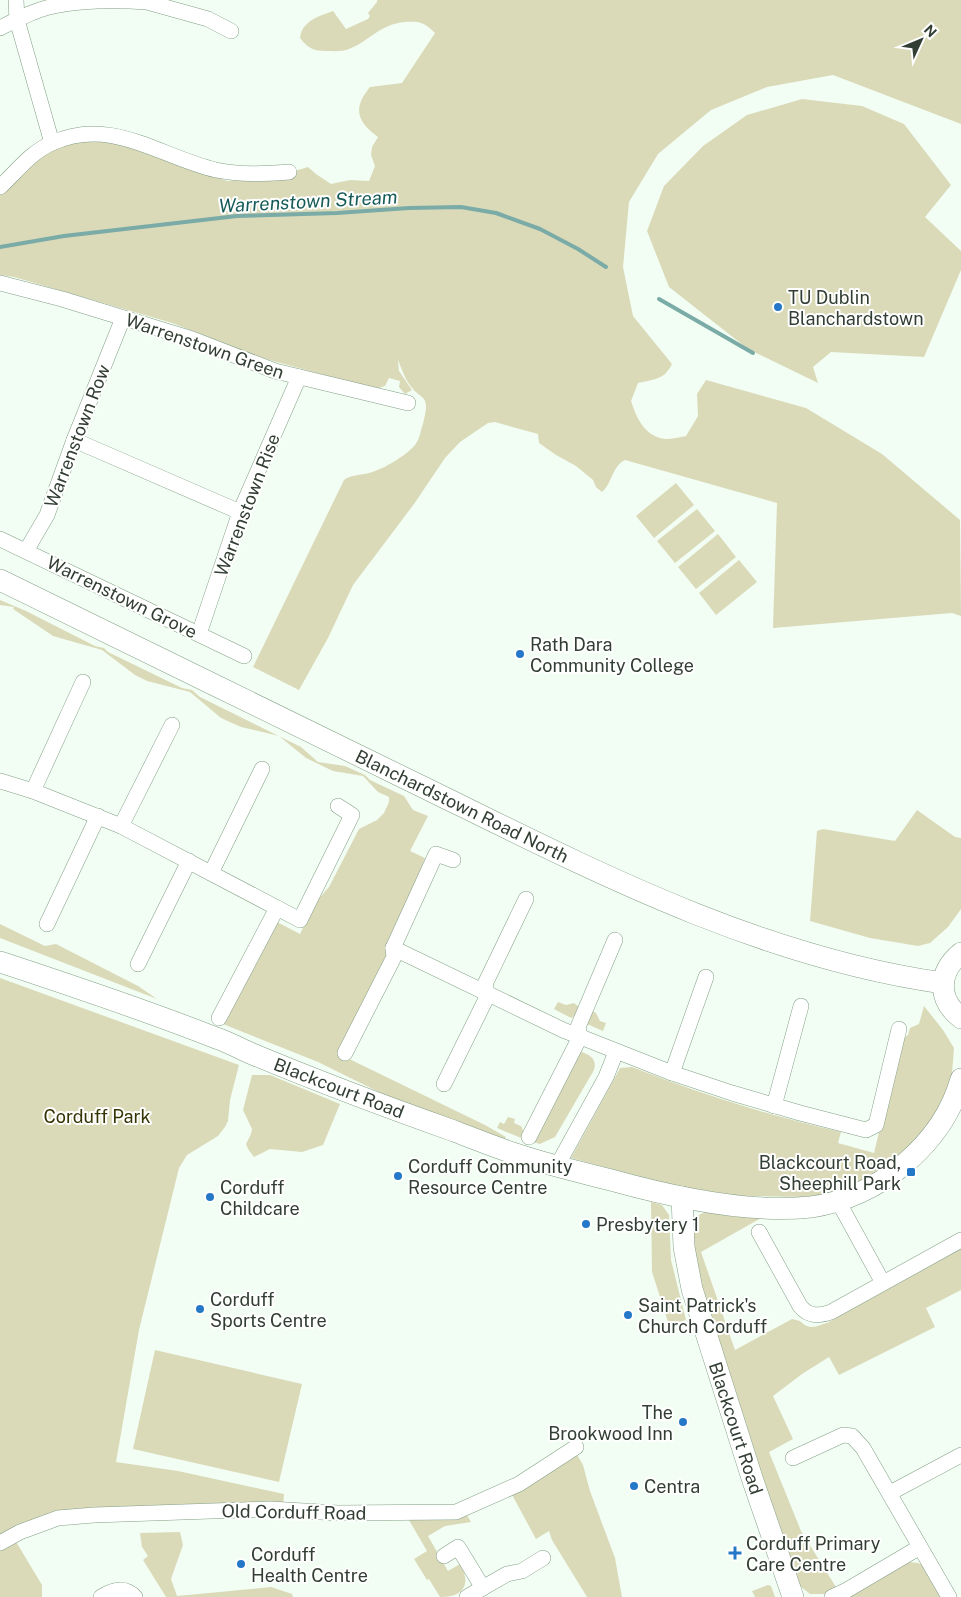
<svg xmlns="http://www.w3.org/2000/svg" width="961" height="1597" viewBox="0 0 961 1597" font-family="'Public Sans',sans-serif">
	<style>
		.green { fill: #dadab9 }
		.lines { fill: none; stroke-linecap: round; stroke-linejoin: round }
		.stream { stroke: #7aaba7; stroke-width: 4 }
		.street-casing { stroke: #839f86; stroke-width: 16 }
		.secondary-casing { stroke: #839f86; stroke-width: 22 }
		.street { stroke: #fff; stroke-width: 15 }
		.secondary { stroke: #fff; stroke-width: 21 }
		.poi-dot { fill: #2578c7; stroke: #fff; stroke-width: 2 }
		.labels { text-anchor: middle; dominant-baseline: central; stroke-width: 4; stroke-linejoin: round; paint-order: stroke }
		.poi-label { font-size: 18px; fill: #323e33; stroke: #fff; text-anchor: start }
		.street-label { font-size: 18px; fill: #323e33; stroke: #fff }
		.park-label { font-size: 18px; fill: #363403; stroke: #fff }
		.water-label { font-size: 19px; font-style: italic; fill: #165b57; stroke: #fff }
	</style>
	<rect width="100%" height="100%" fill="#f2fef3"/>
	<!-- green -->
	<g class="green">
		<path d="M377 0H961V124L833 75 767 87 711 110 658 154 629 202 623 267 633 316 672 364C664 380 655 379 638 383L631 401C637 419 645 437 666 439 672 439 680 437 686 436L698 416 697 394 706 380 806 408 882 454 960 520 961 616 952 613 773 628 777 503 625 460C612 466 612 484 602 492L596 487 593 480 576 466 556 455 539 443 538 434 495 422 488 423 460 442 445 458 414 504 353 585 328 638 299 690 253 667 344 480C350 475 361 475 369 473 382 470 410 454 417 442 420 437 421 429 423 424 424 417 428 408 425 401 423 396 417 394 414 390 406 382 402 370 398 360L399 371 412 390 405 394 399 387 400 381 389 378 385 386 376 389 262 358 172 323 14 277 0 275V194L43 154 70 142 108 139 227 181 272 178 308 167 316 174 331 184 350 180 369 181 375 166 371 155 372 147 378 137C356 121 353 108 370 87L402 83 435 33C424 22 420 21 404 22 379 25 371 40 349 49 342 52 333 51 326 51 313 51 308 48 300 38 302 21 319 16 333 11L346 29 368 19 370 16 368 13 377 2Z"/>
		<path d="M802 99 862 106 904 124 951 185 925 217 961 251V270L924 357 831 352 813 367 818 383 748 349 669 287 647 231 664 186 703 146 747 115Z"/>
		<path d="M676 483 694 505 654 538 636 516Z"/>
		<path d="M697 509 715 531 675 563 657 541Z"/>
		<path d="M718 534 736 557 696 589 678 567Z"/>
		<path d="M739 560 757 582 716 615 699 593Z"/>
		<path d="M0 600 26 611 95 646 104 648 108 652 182 688 192 690 200 697 301 747 318 762 345 766 365 775 370 780 404 796 413 810 428 816 410 851 425 858 385 961 339 1054 485 1125 506 1137 504 1140 387 1096 318 1062 223 1024 277 922 300 934 315 903 329 887 359 829 377 820 384 813 389 802V797L378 792 363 776 333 771 306 758 279 736 241 727 221 718 190 692 147 681 135 675 102 650 53 636 13 609 14 607 0 605Z"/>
		<path d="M917 810 955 837 961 838V909L948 927 930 943 918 946 870 938 810 921 817 831 823 829 895 841Z"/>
		<path d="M0 924 45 946 56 944 138 986 157 999 0 938Z"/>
		<path d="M0 978 239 1065 230 1100 228 1121 225 1127 218 1136 187 1155 179 1168 139 1330 116 1462 178 1471 284 1494 283 1507 86 1513 15 1540 42 1585V1597H0Z"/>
		<path d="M558 1002 566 1005 574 1003 579 1007 576 1015 571 1018 554 1009Z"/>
		<path d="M924 1006 943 1030 954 1048 952 1074 946 1094 936 1113 908 1149 889 1163 850 1187 827 1194 803 1197 708 1195 571 1158 619 1070 620 1068 632 1067C701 1094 770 1116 841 1132L838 1143 874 1153 901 1040 908 1035 910 1028 919 1024Z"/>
		<path d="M591 1010 596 1013 600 1021 606 1023 603 1031 587 1024Z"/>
		<path d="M577 1050C587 1054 598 1057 594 1070L555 1137 540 1144 533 1142Z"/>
		<path d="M252 1075H270L340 1104 323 1145 302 1152 270 1149 254 1157 248 1149 246 1144 251 1134 252 1129 243 1110Z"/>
		<path d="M508 1117 515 1119 514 1123 521 1126 524 1132 521 1138 497 1128 500 1122 504 1124Z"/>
		<path d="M651 1202 662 1205 669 1215 671 1260 686 1320 669 1325 652 1272Z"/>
		<path d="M705 1212 763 1217 701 1252 735 1350 792 1319C804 1321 800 1323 807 1326 813 1329 823 1324 829 1322L961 1248V1290L926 1308 935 1327 839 1375 829 1357 802 1374 773 1396 793 1439 769 1452 801 1531 836 1587 824 1594H810L800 1586 797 1581 705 1301 694 1259 693 1223 697 1216Z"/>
		<path d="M155 1350 302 1384 279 1482 133 1449Z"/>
		<path d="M575 1451 583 1465 590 1491 615 1558 622 1597H587L552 1540 549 1531 536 1539 510 1491Z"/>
		<path d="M467 1515 471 1522 445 1526 428 1536 448 1571 460 1564C472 1585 463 1597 440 1597L429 1579 427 1580 414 1559 427 1551 409 1520Z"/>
		<path d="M180 1532 183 1545 171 1579 177 1596 271 1587 292 1594 293 1597H166L143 1560 148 1556 142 1547 140 1533Z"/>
		<path d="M908 1562 918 1563 922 1565 941 1597H846Z"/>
		<path d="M768 1585 771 1586 775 1597H755L752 1591Z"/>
	</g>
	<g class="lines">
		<!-- stream -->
		<g class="stream">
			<path d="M0 247 64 236 237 216 337 213 409 208 461 207 496 213 540 229 578 249 606 267"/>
			<path d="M659 299 753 353"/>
		</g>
		<defs>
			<g id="street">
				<path d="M16 0 17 20 52 143"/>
				<path d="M0 28C18 19 35 10 54 6 83 0 117 0 147 2L208 19 231 31"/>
				<path d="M0 187C16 172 31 152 52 143 112 116 160 157 216 170 241 175 264 174 289 172"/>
				<path d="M0 283 62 299 192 339 275 371 408 403"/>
				<path d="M74 440 240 512"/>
				<path d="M0 539 244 656"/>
				<path d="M26 551 47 515 74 440 123 318"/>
				<path d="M199 634 240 512 299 377"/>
				<path d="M0 781 33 791 121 826 300 920 352 815 338 806"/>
				<path d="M33 791 83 682"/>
				<path d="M121 826 172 725"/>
				<path d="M211 873 262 769"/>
				<path d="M47 924 98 816"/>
				<path d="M393 948 563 1030 672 1073 732 1093 800 1113 866 1130 876 1125 899 1029"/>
				<path d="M138 964 189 861"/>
				<path d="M219 1018 277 908"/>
				<path d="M345 1053 394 957 393 948 436 854 453 860"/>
				<path d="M672 1073 706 977"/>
				<path d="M444 1084 485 1001 487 993 485 984 526 899"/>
				<path d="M774 1106 801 1006"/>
				<path d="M529 1137 580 1037 578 1027 615 940"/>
				<path d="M557 1166 606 1077 616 1052"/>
				<path d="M838 1201 883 1283"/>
				<path d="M759 1232 800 1306C809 1317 819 1316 831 1312L961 1240"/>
				<path d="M793 1458 843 1435 852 1436 863 1448 949 1597"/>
				<path d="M890 1493 961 1455"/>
				<path d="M0 1543 20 1532 58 1518 94 1515 270 1509 338 1513 456 1512 519 1484 576 1447"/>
				<path d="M444 1556 458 1547 483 1588"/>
				<path d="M101 1597C112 1590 125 1586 135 1597"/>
				<path d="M467 1597 507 1574 522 1571 543 1558"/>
				<path d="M832 1597 847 1590 920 1547"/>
			</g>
			<g id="secondary">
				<path d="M0 580C142 650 285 719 427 789 592 870 759 957 943 983"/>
				<path d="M961 953C938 972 937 999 961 1018"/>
				<path d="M0 962C73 986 145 1010 216 1038 228 1042 239 1048 250 1053 317 1081 386 1107 454 1131 475 1139 497 1148 519 1155 549 1165 580 1172 611 1180 672 1197 748 1214 811 1207 878 1198 943 1144 961 1079"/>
				<path d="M682 1197 684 1247 692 1289 752 1478 793 1597"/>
			</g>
		</defs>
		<!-- street casing -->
		<use href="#street" class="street-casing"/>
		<!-- secondary casing -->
		<use href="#secondary" class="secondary-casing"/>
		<!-- street -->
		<use href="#street" class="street"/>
		<!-- secondary -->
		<use href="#secondary" class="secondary"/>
	</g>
	<!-- markers -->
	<g class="poi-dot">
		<circle cx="778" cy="307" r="5"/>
		<circle cx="520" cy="654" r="5"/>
		<rect x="906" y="1167" width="10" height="10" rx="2.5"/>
		<circle cx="398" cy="1176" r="5"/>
		<circle cx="210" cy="1197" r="5"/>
		<circle cx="586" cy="1224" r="5"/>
		<circle cx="200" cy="1309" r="5"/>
		<circle cx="628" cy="1315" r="5"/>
		<circle cx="683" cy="1422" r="5"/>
		<circle cx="634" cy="1486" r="5"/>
		<path d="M732.5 1545.5h5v5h5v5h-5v5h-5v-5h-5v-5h5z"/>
		<circle cx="241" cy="1564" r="5"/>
	</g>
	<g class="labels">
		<!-- poi labels -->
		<g class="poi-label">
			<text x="788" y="297">TU Dublin<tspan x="788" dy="21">Blanchardstown</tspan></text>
			<text x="530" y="644">Rath Dara<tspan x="530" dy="21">Community College</tspan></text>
			<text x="901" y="1162" text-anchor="end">Blackcourt Road,<tspan x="901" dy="21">Sheephill Park</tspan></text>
			<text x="408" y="1166">Corduff Community<tspan x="408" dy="21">Resource Centre</tspan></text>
			<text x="220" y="1187">Corduff<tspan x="220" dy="21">Childcare</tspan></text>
			<text x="596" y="1224">Presbytery 1</text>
			<text x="210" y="1299">Corduff<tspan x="210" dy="21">Sports Centre</tspan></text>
			<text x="638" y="1305">Saint Patrick's<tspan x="638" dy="21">Church Corduff</tspan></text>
			<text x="673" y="1412" text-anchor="end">The<tspan x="673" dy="21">Brookwood Inn</tspan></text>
			<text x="644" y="1486">Centra</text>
			<text x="746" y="1543">Corduff Primary<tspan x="746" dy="21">Care Centre</tspan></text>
			<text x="251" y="1554">Corduff<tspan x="251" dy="21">Health Centre</tspan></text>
		</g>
		<!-- street labels -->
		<g class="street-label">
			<text transform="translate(205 346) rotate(19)">Warrenstown Green</text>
			<text transform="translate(77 436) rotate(-69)">Warrenstown Row</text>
			<text transform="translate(247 505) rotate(-69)">Warrenstown Rise</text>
			<text transform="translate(122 597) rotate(26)">Warrenstown Grove</text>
			<text transform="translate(462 806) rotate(26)">Blanchardstown Road North</text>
			<text transform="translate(339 1088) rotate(21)">Blackcourt Road</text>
			<text transform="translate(736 1428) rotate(72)">Blackcourt Road</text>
			<text transform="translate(294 1512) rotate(1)">Old Corduff Road</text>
		</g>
		<!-- park labels -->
		<g class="park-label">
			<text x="97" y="1116">Corduff Park</text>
		</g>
		<!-- water labels -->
		<g class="water-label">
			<text transform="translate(308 201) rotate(-3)">Warrenstown Stream</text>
		</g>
	</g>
	<!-- north arrow -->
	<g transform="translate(921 40) rotate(46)" stroke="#ffffff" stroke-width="4" paint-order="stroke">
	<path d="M0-4L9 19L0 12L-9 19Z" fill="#323e33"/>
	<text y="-8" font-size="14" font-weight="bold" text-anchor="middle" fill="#323e33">N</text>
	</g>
</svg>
